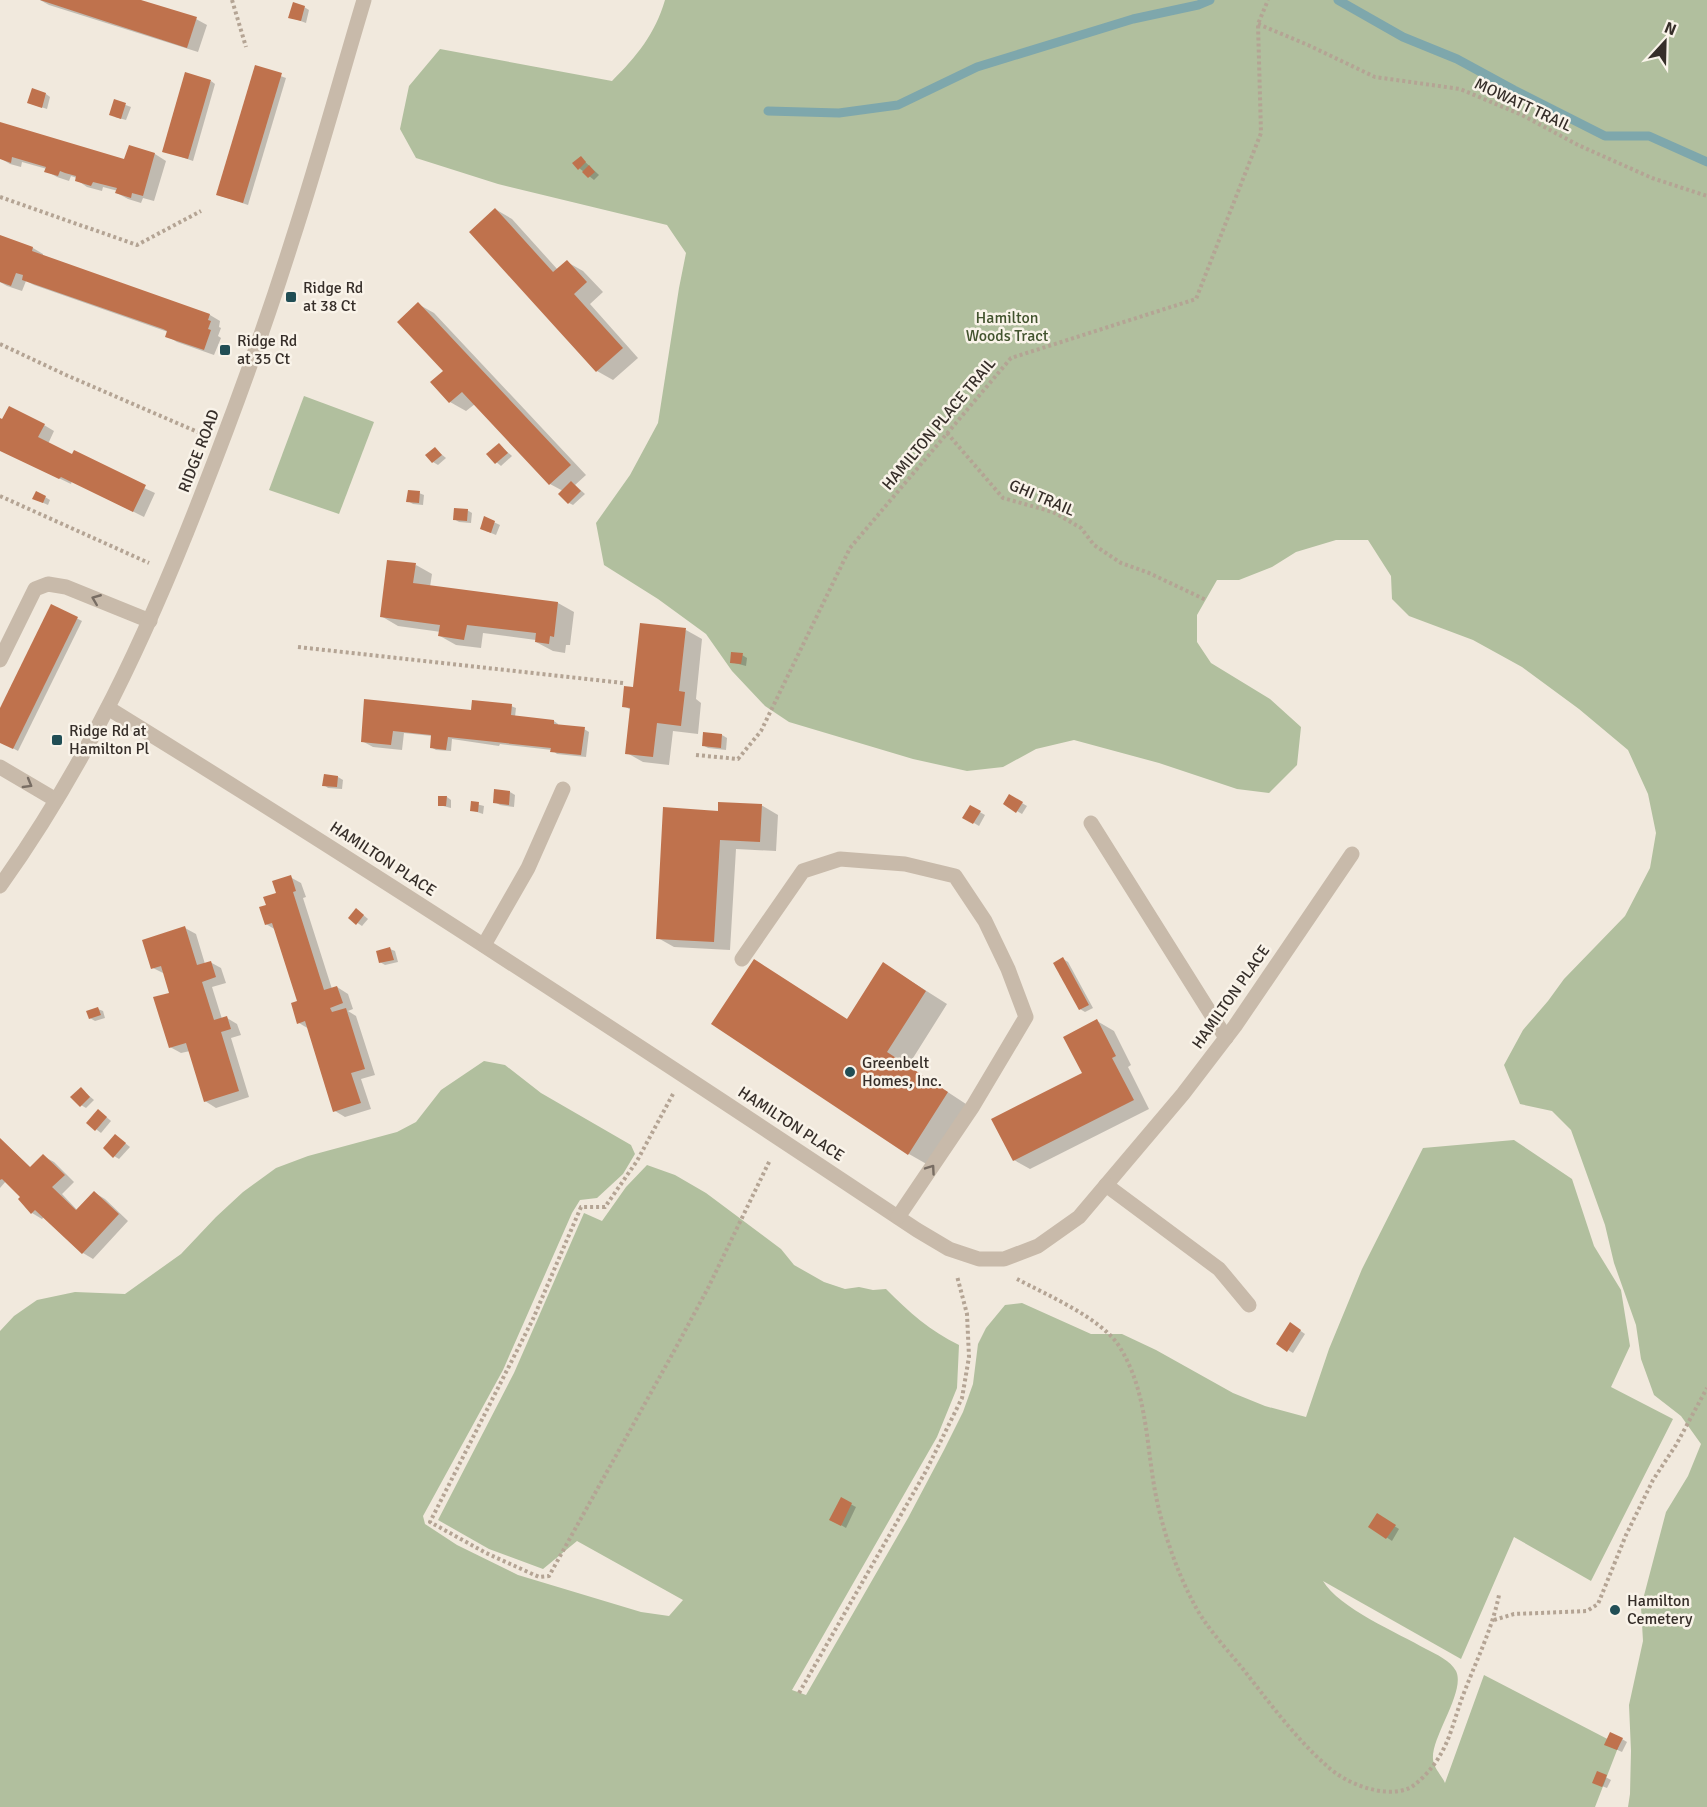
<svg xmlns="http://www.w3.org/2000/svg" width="1707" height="1807" viewBox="0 0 1707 1807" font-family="Signika,sans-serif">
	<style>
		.green { fill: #b1bf9e }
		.shadow { fill: #0003 }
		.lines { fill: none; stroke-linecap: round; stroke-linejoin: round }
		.stream { stroke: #7ea7ac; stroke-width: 9 }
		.building { fill: #bf724d }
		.path { stroke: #b4a494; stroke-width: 4; stroke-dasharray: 3 3; stroke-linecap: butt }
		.minor { stroke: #c8baaa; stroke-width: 15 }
		.oneway { stroke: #786d63 }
		.poi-dot { fill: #214e55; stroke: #f9f3e9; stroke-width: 2 }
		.labels { text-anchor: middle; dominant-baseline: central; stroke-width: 5; stroke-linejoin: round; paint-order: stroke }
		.street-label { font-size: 16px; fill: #362e29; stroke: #f9f3e9 }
		.poi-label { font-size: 16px; fill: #362e29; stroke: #f9f3e9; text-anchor: start }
		.park-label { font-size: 16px; fill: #42532e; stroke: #f9f3e9 }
	</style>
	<rect width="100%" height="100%" fill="#f1e9dd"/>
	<!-- green -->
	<g class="green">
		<path d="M665 0H1707V1807H1628L1630 1794 1631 1751 1629 1705 1643 1641 1641 1607 1666 1512 1688 1476 1701 1444 1681 1416 1654 1395 1641 1359 1636 1325 1614 1263 1605 1225 1571 1130 1552 1111 1520 1104 1504 1065 1523 1030 1548 1001 1564 979 1625 916 1650 868 1656 833 1648 794 1628 750 1579 709 1522 667 1473 640 1409 616 1392 599 1391 576 1368 540H1336L1296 552 1272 567 1239 580H1217L1197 615V642L1211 663 1270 699 1301 727 1297 765 1269 793 1237 789 1159 763 1074 740 1036 749 1003 767 967 771 913 759 789 722 765 706 732 671 706 634 658 599 604 565 596 523 630 475 658 423 679 288 686 253 667 225 498 184 416 158 400 129 409 86 440 49 612 81C637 56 655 34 665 0Z"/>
		<path d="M304 396 374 422 339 514 269 490Z"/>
		<path d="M484 1061 505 1065 541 1093 631 1145 635 1154 623 1174 597 1198 580 1200 572 1213 503 1370 423 1516 425 1524 457 1545 518 1575 641 1612 669 1616 683 1600 577 1541 543 1569 489 1549 438 1520 514 1373 584 1213 602 1221 626 1187 647 1165 675 1175 706 1193 781 1249 794 1265 824 1282 845 1289 859 1287 873 1290 886 1289C909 1312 930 1331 959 1345L957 1388 937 1437 792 1690 806 1695 908 1518 944 1450 963 1412 973 1384 978 1344 986 1328 1005 1305 1022 1303 1091 1334H1122L1156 1350 1233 1393 1265 1406 1306 1417 1329 1349 1362 1269 1423 1148 1514 1140 1572 1179 1594 1246 1621 1290 1630 1346 1611 1387 1673 1419 1591 1581 1514 1537 1461 1659 1323 1581C1339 1608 1398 1633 1426 1649 1436 1654 1451 1661 1456 1671 1466 1691 1431 1737 1433 1759 1433 1767 1442 1776 1445 1783L1484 1675 1619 1745 1595 1807H0V1331L14 1316 37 1300 75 1292 125 1294 181 1254 216 1217 243 1192 276 1168 308 1156 397 1132 416 1122 441 1090Z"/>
	</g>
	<!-- shadow -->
	<g class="shadow">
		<path d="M40 0H136L196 19 207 25 198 52 49 5Z"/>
		<path d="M304 7 309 10 306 23 290 17Z"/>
		<path d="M256 67 286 78 248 205 218 195Z"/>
		<path d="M211 81 215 84 193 161 164 151Z"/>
		<path d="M46 94 50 97 47 109 29 103Z"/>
		<path d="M115 101 131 107 126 120 115 117Z"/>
		<path d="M0 123 125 161 130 147 155 154 166 161 154 201 143 198 141 203 128 199 117 193 118 191 103 187 102 191 87 187 77 180V178L71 176 69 181 57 177 46 171 47 169 22 162 21 167 10 164 0 158Z"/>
		<path d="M581 158 599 175 594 180 579 168Z"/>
		<path d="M495 209 512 219 558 270 567 262 583 271 603 292 590 304 638 358 613 380 597 371Z"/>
		<path d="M0 236 33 248 43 254V256L210 315 220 321 219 327 221 328 218 336 221 338 214 355 177 342 167 336 168 332 34 285 26 281 22 291 7 286 0 282Z"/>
		<path d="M418 304 434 313 586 475 575 485 585 494 573 505 569 503 563 491 550 484 475 404 466 411 450 402 445 371Z"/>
		<path d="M0 420 44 425 54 431 48 444 155 493 144 517 72 481 71 484 0 450Z"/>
		<path d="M499 445 512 456 501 466 488 455Z"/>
		<path d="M435 449 446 458 438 465 433 462Z"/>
		<path d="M419 493 424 495 423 505 413 504 408 501Z"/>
		<path d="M45 497 50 500 48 505 39 501Z"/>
		<path d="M467 510 472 513 471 523 459 522 454 519Z"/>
		<path d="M485 518 500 525 496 535 486 531Z"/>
		<path d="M416 565 432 574 430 587 558 603 574 612 570 645H566L565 653 553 651 536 642V640L483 633 481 648 456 645 440 636 441 632 398 626 381 616Z"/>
		<path d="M52 606 82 621 18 751 0 741V712Z"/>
		<path d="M686 630 702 639 696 699 701 703 698 734 673 731 669 765 643 762 627 753 631 710 624 706 634 688Z"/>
		<path d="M742 655 747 658 746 666 731 662Z"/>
		<path d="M365 700 473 712 511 706 516 708 515 717 554 721 558 724V726L584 729 589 732 586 757 557 754 552 750 500 744 499 746 452 739 451 751 436 750 431 747 432 736 404 733 402 750 373 747 362 741Z"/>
		<path d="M705 733 722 735 727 738 726 750 708 748 703 745Z"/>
		<path d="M338 777 343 780 342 789 328 788 324 785Z"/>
		<path d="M496 791 510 792 515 795 514 807 500 805 495 802Z"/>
		<path d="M1010 796 1027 806 1022 814 1005 804Z"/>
		<path d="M447 797 451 800V808L439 805Z"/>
		<path d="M472 803 484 806 483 814 471 810Z"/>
		<path d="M761 805 778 815 776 851 736 849 730 950 674 947 658 938 719 812Z"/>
		<path d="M971 807 985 815 979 826 964 817Z"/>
		<path d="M290 877 301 883 306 897 303 898 332 989 337 987 348 994 353 1009 348 1011 356 1016 375 1075 361 1079 371 1109 345 1117 335 1111 309 1029 299 1023V1002L276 930 266 924 268 906Z"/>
		<path d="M361 913 368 919 362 926 350 918Z"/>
		<path d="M185 928 196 934 205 964 210 962 221 968 226 983 212 987 222 1019 227 1018 237 1024 241 1035 231 1038 249 1097 216 1108 205 1101 190 1051 181 1053 170 1047 171 994 165 974 153 968Z"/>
		<path d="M390 949 395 951 398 962 385 965 380 962Z"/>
		<path d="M1063 959 1068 962 1093 1008 1085 1012 1080 1009Z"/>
		<path d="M884 964 947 1004 908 1066 969 1106 930 1166 909 1154 848 1020Z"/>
		<path d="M98 1009 103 1011 105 1018 95 1021 90 1018Z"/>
		<path d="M1097 1021 1114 1031 1131 1065 1128 1067 1149 1109 1030 1169 1014 1160 1084 1073Z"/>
		<path d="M81 1089 94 1100 86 1108 81 1105Z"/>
		<path d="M103 1114 111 1121 101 1133 88 1123Z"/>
		<path d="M0 1139 31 1168 43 1156 54 1162 74 1182 62 1194 78 1211 95 1193 105 1199 128 1221 93 1259 83 1253 44 1217 42 1219 32 1213 22 1196 6 1181 0 1188Z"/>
		<path d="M120 1139 130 1147 119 1159 114 1156Z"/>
		<path d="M1295 1327 1305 1334 1293 1353 1278 1344Z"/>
		<path d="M841 1499 856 1507 846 1528 831 1519Z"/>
		<path d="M1382 1518 1399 1529 1392 1541 1370 1526Z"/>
		<path d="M1622 1739 1627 1742 1622 1752 1611 1747Z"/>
		<path d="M1598 1773 1611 1780 1607 1788 1599 1785Z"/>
	</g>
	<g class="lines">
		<!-- stream -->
		<g class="stream">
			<path d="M1338 0 1403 37 1457 59 1514 90 1605 136H1649L1707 162"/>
			<path d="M768 111 839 113 898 105 977 67 1133 19 1198 5 1210 0"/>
		</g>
	</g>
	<!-- building -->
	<g class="building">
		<path d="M40 0H141L197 17 187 48Z"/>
		<path d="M293 2 305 6 301 21 288 18Z"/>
		<path d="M255 65 282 73 243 203 216 195Z"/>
		<path d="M185 72 211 80 188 159 162 152Z"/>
		<path d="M32 88 46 93 42 108 27 103Z"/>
		<path d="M114 99 126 103 121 119 109 115Z"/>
		<path d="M0 122 124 159 129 145 155 153 143 196 132 193 131 198 115 193 117 188 93 182 91 186 75 181 76 176 65 173 60 171 58 176 44 172 46 167 12 157 11 163 0 159Z"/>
		<path d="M581 156 586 162 578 170 572 163Z"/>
		<path d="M589 165 595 172 588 178 582 172Z"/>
		<path d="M495 208 553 272 567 260 587 282 574 294 623 348 596 372 469 232Z"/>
		<path d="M0 235 33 247 32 251 210 314 208 320 211 321 208 329 211 330 204 350 165 337 167 331 163 329 22 280 23 275 16 273 11 286 0 282Z"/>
		<path d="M418 302 571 465 549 485 462 392 449 403 430 382 443 371 397 322Z"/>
		<path d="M9 406 45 424 38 437 72 454 74 450 146 485 133 512 61 477 59 479 0 451V418L2 419Z"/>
		<path d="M499 443 508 453 495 464 486 454Z"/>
		<path d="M435 447 442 455 432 463 425 455Z"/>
		<path d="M571 481 581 491 568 504 558 494Z"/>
		<path d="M408 490 420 491 419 503 406 502Z"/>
		<path d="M36 491 46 496 43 503 32 499Z"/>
		<path d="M454 508 468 509 467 521 453 520Z"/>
		<path d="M484 516 495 521 491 533 480 529Z"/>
		<path d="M387 560 416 563 413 583 558 602 554 637 550 636 549 644 535 642 536 633 467 625 464 640 438 636 440 625 380 617Z"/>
		<path d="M51 604 78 617 13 749 0 743V708Z"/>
		<path d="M640 623 686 628 679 691 685 692 681 726 657 723 653 757 625 754 630 708 622 707 624 686 633 687Z"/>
		<path d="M731 652 743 653 741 664 730 663Z"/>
		<path d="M364 699 471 710 472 700 512 704 511 715 554 720V724L585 727 581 755 550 752 551 748 448 737 446 750 430 748 431 735 393 731 391 745 361 742Z"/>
		<path d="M703 732 722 734 721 748 702 746Z"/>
		<path d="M324 774 338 776 337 787 322 786Z"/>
		<path d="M494 789 510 791 509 805 493 803Z"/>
		<path d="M1009 794 1023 802 1016 813 1003 804Z"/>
		<path d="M438 796H447L446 806H438Z"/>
		<path d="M471 801 479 802 478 812 470 811Z"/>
		<path d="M718 802 762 804 760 842 720 840 714 942 656 939 663 807 718 811Z"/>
		<path d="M970 805 981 811 973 824 962 818Z"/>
		<path d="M291 875 296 891 293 892 324 990 337 986 343 1003 330 1008 332 1012 346 1008 365 1069 351 1073 361 1103 333 1112 305 1021 297 1024 291 1003 297 1001 272 923 265 925 259 907 266 905 263 897 276 893 272 881Z"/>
		<path d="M356 908 364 915 356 925 348 918Z"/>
		<path d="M185 926 197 965 211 961 216 977 202 982 214 1020 227 1016 231 1029 221 1032 239 1091 204 1102 186 1043 169 1048 153 997 169 993 161 966 151 969 142 940Z"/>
		<path d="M390 947 394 960 379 963 376 951Z"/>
		<path d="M1063 957 1089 1005 1079 1010 1053 963Z"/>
		<path d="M754 959 847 1019 883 962 926 991 887 1052 948 1092 908 1155 711 1024Z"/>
		<path d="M98 1007 101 1015 89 1019 86 1011Z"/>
		<path d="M1097 1019 1116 1056 1112 1058 1134 1100 1013 1161 991 1119 1082 1073 1063 1037Z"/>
		<path d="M81 1087 90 1097 80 1107 70 1097Z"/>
		<path d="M98 1109 107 1117 95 1131 86 1123Z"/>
		<path d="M115 1134 126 1143 113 1158 103 1148Z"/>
		<path d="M0 1138 30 1167 43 1154 65 1175 52 1187 76 1210 94 1191 119 1214 82 1254 35 1210 31 1214 18 1199 20 1197 2 1179 0 1180Z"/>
		<path d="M1290 1322 1301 1330 1287 1352 1276 1344Z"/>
		<path d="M841 1497 852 1503 841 1526 829 1520Z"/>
		<path d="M1377 1513 1396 1525 1386 1539 1368 1527Z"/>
		<path d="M1610 1732 1623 1738 1617 1750 1604 1745Z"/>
		<path d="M1597 1771 1607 1775 1602 1787 1592 1783Z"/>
	</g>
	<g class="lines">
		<!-- path -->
		<g class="path">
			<path d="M232 0 246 47"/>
			<path d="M1258 24 1308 45 1375 77 1460 89 1522 115 1578 145 1652 178 1707 196"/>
			<path d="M0 197 137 245 201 211"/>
			<path d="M0 344 66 375 200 433"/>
			<path d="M947 433 1003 498 1053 512 1081 528 1094 545 1121 563 1149 573 1206 600"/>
			<path d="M0 496 149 563"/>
			<path d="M298 647 623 683"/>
			<path d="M696 755 738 759 761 731 850 548 1011 358 1196 299 1261 133 1258 24 1268 0"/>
			<path d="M673 1094 637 1161 605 1207H581L533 1319 430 1522 486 1553 539 1577 549 1576 673 1353 708 1288 770 1160"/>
			<path d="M1017 1279C1047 1295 1101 1318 1119 1346 1147 1390 1146 1442 1155 1491 1162 1528 1175 1567 1192 1600 1204 1625 1225 1647 1243 1669 1268 1701 1297 1740 1327 1766 1345 1783 1382 1798 1407 1789 1417 1786 1434 1766 1439 1757 1450 1740 1455 1717 1462 1698 1475 1663 1492 1630 1499 1595"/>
			<path d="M1494 1620 1514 1614 1587 1611 1598 1604 1626 1535 1653 1480 1676 1445 1707 1388"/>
			<path d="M799 1693 926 1471 962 1398 969 1357 967 1314 957 1276"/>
		</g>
		<!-- minor -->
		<g class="minor">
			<path d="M0 660 35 589 48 584 66 587 150 621"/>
			<path d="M108 708C382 877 650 1052 917 1230L949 1249 979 1259H1004L1038 1246 1079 1217 1183 1094 1235 1026 1352 854"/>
			<path d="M0 767 56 800"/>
			<path d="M1091 823 1226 1038"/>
			<path d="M0 886C87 764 147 635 201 496 234 412 265 327 292 241 318 161 340 80 364 0"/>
			<path d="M484 945 528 868 563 789"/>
			<path d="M742 959 803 871 840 859 905 864 955 876 985 921 1008 969 1026 1017 973 1106 898 1217"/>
			<path d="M1106 1185 1219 1269 1249 1305"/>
		</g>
	</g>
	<!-- one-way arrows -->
	<defs><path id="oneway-chevron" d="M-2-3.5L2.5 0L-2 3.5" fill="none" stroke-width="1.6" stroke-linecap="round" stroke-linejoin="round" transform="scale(1.5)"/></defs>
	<g class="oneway">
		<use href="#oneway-chevron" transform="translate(96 599) rotate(-158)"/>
		<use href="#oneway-chevron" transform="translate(28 784) rotate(30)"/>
		<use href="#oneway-chevron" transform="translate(931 1169) rotate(-55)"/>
	</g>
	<!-- markers -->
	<g class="poi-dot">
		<rect x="285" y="291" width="12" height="12" rx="3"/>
		<rect x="219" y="344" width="12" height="12" rx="3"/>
		<rect x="51" y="734" width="12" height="12" rx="3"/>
		<circle cx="850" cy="1072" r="6"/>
		<circle cx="1615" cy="1610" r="6"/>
	</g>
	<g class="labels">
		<!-- street labels -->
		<g class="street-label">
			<text transform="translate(1523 105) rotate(25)">MOWATT TRAIL</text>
			<text transform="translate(939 424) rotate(-50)">HAMILTON PLACE TRAIL</text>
			<text transform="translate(199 451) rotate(-69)">RIDGE ROAD</text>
			<text transform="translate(1042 498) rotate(23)">GHI TRAIL</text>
			<text transform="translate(383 859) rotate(33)">HAMILTON PLACE</text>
			<text transform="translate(1231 997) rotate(-55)">HAMILTON PLACE</text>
			<text transform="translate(791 1124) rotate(33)">HAMILTON PLACE</text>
		</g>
		<!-- poi labels -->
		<g class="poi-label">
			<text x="303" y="288">Ridge Rd<tspan x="303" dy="18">at 38 Ct</tspan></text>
			<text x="237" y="341">Ridge Rd<tspan x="237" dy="18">at 35 Ct</tspan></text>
			<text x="69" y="731">Ridge Rd at<tspan x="69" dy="18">Hamilton Pl</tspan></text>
			<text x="862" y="1063">Greenbelt<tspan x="862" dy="18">Homes, Inc.</tspan></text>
			<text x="1627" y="1601">Hamilton<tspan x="1627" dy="18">Cemetery</tspan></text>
		</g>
		<!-- park labels -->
		<g class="park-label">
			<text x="1007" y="318">Hamilton<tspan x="1007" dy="18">Woods Tract</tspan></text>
		</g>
	</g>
	<!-- north arrow -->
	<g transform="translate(1665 42) rotate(22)" stroke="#f9f3e9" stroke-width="4.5" paint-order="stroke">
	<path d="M0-4.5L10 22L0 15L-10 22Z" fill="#362e29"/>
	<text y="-9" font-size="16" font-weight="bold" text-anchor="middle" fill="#362e29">N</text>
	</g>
</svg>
